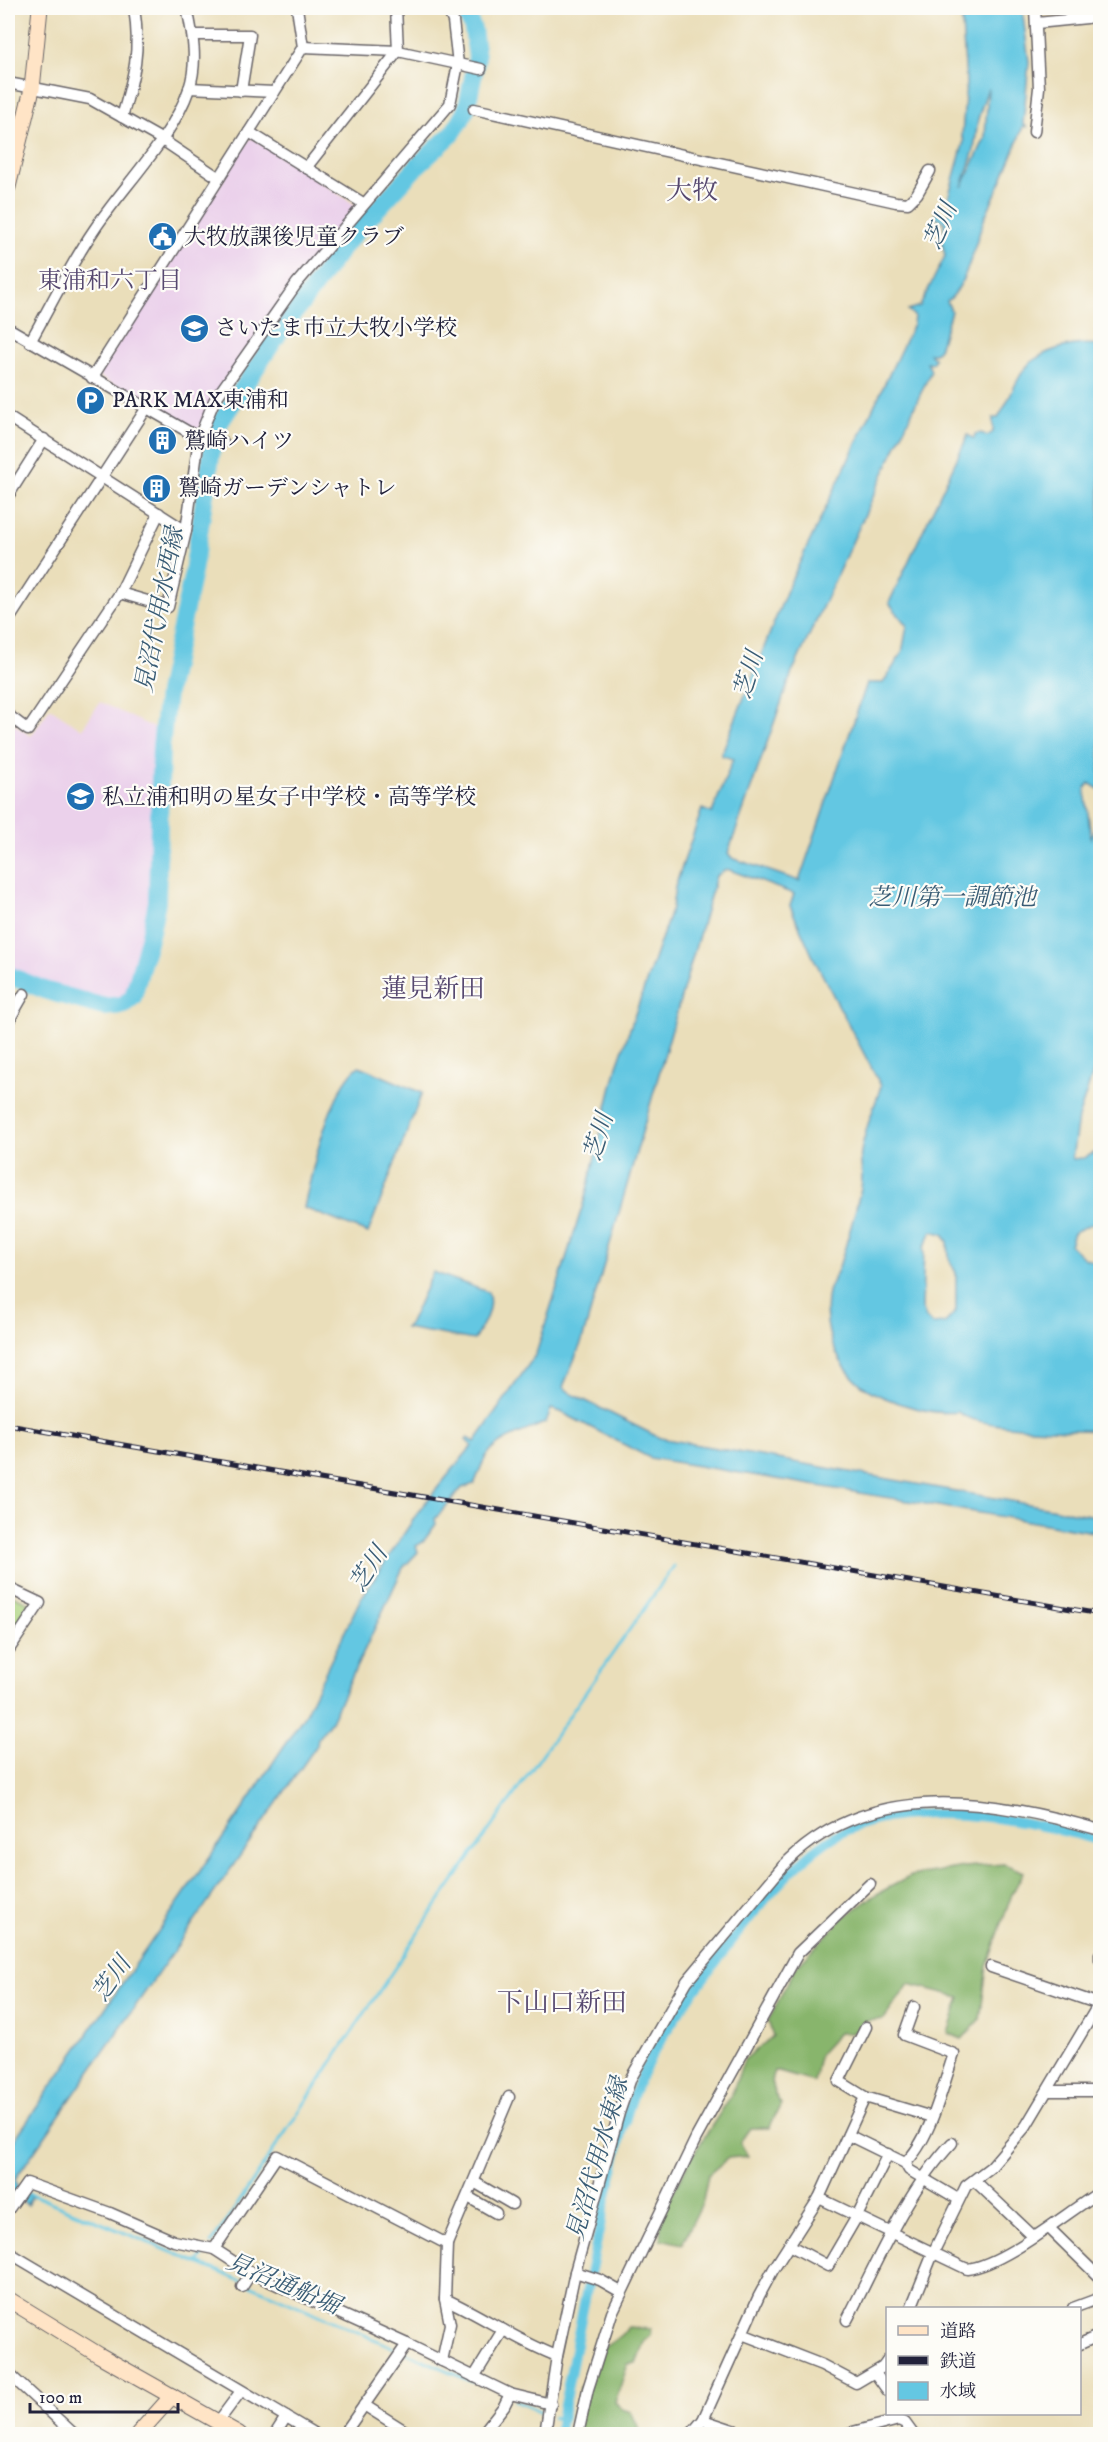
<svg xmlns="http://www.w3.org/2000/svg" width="1108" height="2442" viewBox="0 0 1108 2442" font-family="'IM FELL DW Pica','Noto Serif JP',serif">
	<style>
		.built { fill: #ebd1eb }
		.green { fill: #abd37d; stroke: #667a5c; stroke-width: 1.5 }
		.forest { fill: #88b56c; stroke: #556c54; stroke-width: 1.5 }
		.water { fill: #64c7e2; stroke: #43748e; stroke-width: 1.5; fill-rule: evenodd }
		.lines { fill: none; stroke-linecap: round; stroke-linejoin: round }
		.stream { stroke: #64c7e2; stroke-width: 3 }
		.canal { stroke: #64c7e2; stroke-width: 10 }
		.river { stroke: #64c7e2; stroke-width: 18 }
		.street-casing { stroke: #686467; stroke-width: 13 }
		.secondary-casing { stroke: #686467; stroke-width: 17 }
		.street { stroke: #fff; stroke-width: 10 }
		.secondary { stroke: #ffe4c6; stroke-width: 15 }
		.rail-casing { stroke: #22223b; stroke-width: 5 }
		.rail { stroke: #fdfcf7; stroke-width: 3; stroke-dasharray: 9; stroke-linecap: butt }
		.labels { text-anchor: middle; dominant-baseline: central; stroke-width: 4.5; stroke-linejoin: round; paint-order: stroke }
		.poi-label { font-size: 22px; fill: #22223b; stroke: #fdfcf7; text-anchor: start }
		.water-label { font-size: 24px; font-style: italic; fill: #395c75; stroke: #fdfcf7 }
		.neighbourhood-label { font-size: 24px; fill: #574970; stroke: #fdfcf7 }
		.quarter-label { font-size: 26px; fill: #574970; stroke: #fdfcf7 }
	</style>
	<rect width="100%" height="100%" fill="#fdfcf7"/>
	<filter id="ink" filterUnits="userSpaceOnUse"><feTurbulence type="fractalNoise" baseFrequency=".0167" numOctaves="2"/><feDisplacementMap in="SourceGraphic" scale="12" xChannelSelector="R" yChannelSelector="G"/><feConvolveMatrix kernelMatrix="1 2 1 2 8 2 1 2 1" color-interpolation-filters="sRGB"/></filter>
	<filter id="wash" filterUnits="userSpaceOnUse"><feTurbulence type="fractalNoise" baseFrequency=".008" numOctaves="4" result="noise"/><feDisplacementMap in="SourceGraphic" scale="24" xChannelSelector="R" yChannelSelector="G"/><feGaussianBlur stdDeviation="1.35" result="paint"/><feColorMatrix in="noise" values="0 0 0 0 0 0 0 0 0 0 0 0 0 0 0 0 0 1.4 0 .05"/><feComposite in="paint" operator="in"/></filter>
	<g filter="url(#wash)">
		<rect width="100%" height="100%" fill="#eadeba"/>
		<!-- built -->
		<g class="built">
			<path d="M253 138 354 204 355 207 199 430 194 431 100 377 99 373 249 139Z"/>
			<path d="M100 702 156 729 150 916 130 988 116 1000 55 988 8 967V720L31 736 50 708 82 729Z"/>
		</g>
		<!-- green -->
		<path class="green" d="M8 1593 34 1605 8 1643Z"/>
		<!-- forest -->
		<g class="forest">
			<path d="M1004 1864 1024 1872 1012 1894 987 1966 980 2020 962 2039 948 2033 960 1997 909 1984 884 2019 866 2021 854 2033H839L819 2055 814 2082 775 2071C769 2084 773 2093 781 2104L769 2128H750L740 2142 748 2156 728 2158 708 2175 703 2201 682 2244 660 2239 661 2215 691 2158 731 2096 744 2060 773 2036 768 2021 795 1968 843 1918 875 1895 911 1876 964 1867Z"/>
			<path d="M628 2327 651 2329V2336L644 2342 636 2363 628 2364 615 2402 622 2409 631 2412 642 2434H568L579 2402V2388L591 2375 596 2353 622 2335Z"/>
		</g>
		<!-- water -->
		<g class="water">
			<path d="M961 8H985L988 12 990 8H1022L1029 62 1023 124 1027 127 1023 126C1013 158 998 187 985 217 977 236 965 291 947 301L951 311 939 349 935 353H929L935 359 932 363 927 362 931 371 791 675 728 853 732 858 799 881 867 683H883L902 653 907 626 889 603 968 435 974 439 975 434 981 433 987 436 993 432V418H998C1007 404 1012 390 1020 376 1035 349 1074 342 1100 345V790L1089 783 1085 789 1091 838 1100 816V1074V1069L1095 1067 1078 1118 1072 1159 1084 1158 1100 1150V1220L1074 1232 1070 1245 1084 1258 1100 1264V1431C1071 1429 977 1430 958 1412 934 1415 905 1406 883 1397 842 1381 820 1335 828 1292 830 1284 836 1276 839 1267 847 1242 855 1213 861 1188 864 1173 859 1162 861 1152 865 1127 874 1109 881 1086L813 957 790 906 794 894 727 869 716 876 582 1341 563 1387 572 1394 660 1438 1100 1517V1533L650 1458 561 1412 551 1409 546 1422C529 1431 499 1438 488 1454 481 1463 479 1474 474 1484L462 1488 435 1519 436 1524 423 1542 416 1546 418 1552 403 1568 331 1721 318 1738 317 1745 15 2179 17 2187 32 2197 27 2205 14 2193 8 2192V2149L238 1816 305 1714 360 1600 421 1508 472 1446 466 1440 468 1438 475 1442 536 1354 585 1198 617 1066 672 908 675 887 702 809 712 813 733 759 721 755 789 585 913 324 914 316 908 310 920 306 945 256 942 242 945 222 934 216 936 212 947 217 953 203 948 198 964 141 962 136 966 82ZM988 88 985 138 962 187 974 150 978 119ZM932 1231 943 1234 948 1242 949 1259 956 1273V1311L945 1323 932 1324 926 1318 922 1308 924 1248Z"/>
			<path d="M359 1066 422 1093 368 1233 304 1208C312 1170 329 1090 359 1066Z"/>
			<path d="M433 1272 488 1292C494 1309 482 1326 474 1340L405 1328 410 1323Z"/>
		</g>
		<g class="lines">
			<!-- stream -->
			<g class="stream">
				<path d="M23 2191 242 2281"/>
				<path d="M211 2244 434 1909 674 1566"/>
				<path d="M198 2262 205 2253"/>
				<path d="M248 2284 399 2350"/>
				<path d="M405 2352 473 2382"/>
				<path d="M515 2400 544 2413"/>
				<path d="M553 2417 561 2420"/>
			</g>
			<!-- canal -->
			<path class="canal" d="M558 2434C575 2353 589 2272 608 2191 617 2155 624 2115 639 2081 662 2030 698 1986 731 1942 758 1907 790 1867 826 1842 894 1793 1027 1819 1100 1841"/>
			<!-- river -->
			<path class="river" d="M8 975 47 991 104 1007 123 1005 133 997 151 931 157 902 161 747 167 693 193 572 215 430 273 342 346 243 418 165 452 134 461 120 467 107 477 57 473 29 464 8"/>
		</g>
	</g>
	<g filter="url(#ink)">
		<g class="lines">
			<defs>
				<g id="street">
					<path d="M1037 23 1087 18 1095 12 1100 13"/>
					<path d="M193 35H250L241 91"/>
					<path d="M303 47 398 51 481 69"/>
					<path d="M8 83 90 99 161 139 219 178"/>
					<path d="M189 88 274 92"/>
					<path d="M474 109 896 202 908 203 917 194 930 171"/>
					<path d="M122 117C134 76 141 51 134 8"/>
					<path d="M249 132 363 203"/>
					<path d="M1034 132 1039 88 1035 8"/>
					<path d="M306 168 398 51 396 8"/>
					<path d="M8 328 199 438 223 442"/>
					<path d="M30 342C51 305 70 265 94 230 123 186 172 139 189 89 198 62 193 35 187 8"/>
					<path d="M92 378 303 47 297 8"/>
					<path d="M8 417 186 531"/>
					<path d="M8 496 44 439"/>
					<path d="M120 593 168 607 186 531 199 438 214 401 297 283 450 104 458 64 453 21 447 8"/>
					<path d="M8 621 146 409"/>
					<path d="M8 715 28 730 120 593 159 513"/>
					<path d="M8 1022 24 994"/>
					<path d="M8 1588 40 1603 8 1651"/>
					<path d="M1100 1954V1960"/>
					<path d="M991 1967 1099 2004"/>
					<path d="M866 2027 839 2081 865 2097 932 2117"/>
					<path d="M1048 2091H1100"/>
					<path d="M848 2135 905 2163 909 2170 958 2199"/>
					<path d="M905 2163C930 2141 943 2085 954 2054L904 2035 914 2007"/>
					<path d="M975 2181 1034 2237"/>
					<path d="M474 2182 512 2204"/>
					<path d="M468 2197 496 2213"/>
					<path d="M819 2198 967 2269C1004 2265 1066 2213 1100 2192"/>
					<path d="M8 2210 27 2183 110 2213 174 2241 214 2249 251 2273 407 2344 510 2394 551 2404"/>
					<path d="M1049 2228 1100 2278"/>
					<path d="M789 2245 828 2266 856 2218 888 2154"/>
					<path d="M214 2249 277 2156 447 2244"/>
					<path d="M8 2252 315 2434"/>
					<path d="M575 2272 600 2280 621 2292"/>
					<path d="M242 2287 251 2273"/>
					<path d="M445 2299C483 2316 517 2341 557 2356"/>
					<path d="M911 2308 934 2251 966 2186 991 2167 1026 2126 1100 2002"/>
					<path d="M1073 2308 1100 2298"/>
					<path d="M847 2320C877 2262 907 2190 952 2143"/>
					<path d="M742 2334 822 2365 856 2383 883 2367 888 2360"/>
					<path d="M1080 2344 1100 2335"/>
					<path d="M442 2361 450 2324 445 2299 447 2244 509 2097"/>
					<path d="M8 2373 74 2434"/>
					<path d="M875 2373 888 2391"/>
					<path d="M474 2377 503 2330"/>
					<path d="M364 2405 410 2434"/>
					<path d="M703 2420 745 2434"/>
					<path d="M218 2422 241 2391"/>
					<path d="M275 2434 286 2417"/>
					<path d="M344 2434 407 2344"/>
					<path d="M482 2434 504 2406 510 2394"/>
					<path d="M545 2434 557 2356 575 2272 619 2113 631 2078 687 1981 783 1866C868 1777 995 1800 1100 1830"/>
					<path d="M578 2434 588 2389 612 2313 696 2138 798 1953 870 1884"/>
					<path d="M691 2434 703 2420 759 2296 773 2270 819 2198 865 2097"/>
					<path d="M845 2434 899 2420 905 2423 913 2434"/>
				</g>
				<g id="secondary">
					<path d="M8 187 32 89 40 8"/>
					<path d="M8 2299 99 2355 239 2434"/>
					<path d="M138 2434 172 2396"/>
				</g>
			</defs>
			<!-- street casing -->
			<use href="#street" class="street-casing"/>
			<!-- secondary casing -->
			<use href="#secondary" class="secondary-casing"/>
			<!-- street -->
			<use href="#street" class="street"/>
			<!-- secondary -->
			<use href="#secondary" class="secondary"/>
			<defs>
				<path id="rail" d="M8 1425 1100 1614"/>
			</defs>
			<!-- rail casing -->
			<use href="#rail" class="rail-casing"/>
			<!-- rail -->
			<use href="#rail" class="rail"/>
		</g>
	</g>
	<!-- icons -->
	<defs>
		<symbol id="civic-disc" viewBox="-11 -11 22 22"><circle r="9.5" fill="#1f6fb2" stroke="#fdfcf7"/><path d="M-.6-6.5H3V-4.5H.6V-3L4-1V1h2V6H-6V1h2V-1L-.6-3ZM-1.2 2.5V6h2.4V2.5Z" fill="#fff"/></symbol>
		<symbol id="school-disc" viewBox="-11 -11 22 22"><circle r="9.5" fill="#1f6fb2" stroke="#fdfcf7"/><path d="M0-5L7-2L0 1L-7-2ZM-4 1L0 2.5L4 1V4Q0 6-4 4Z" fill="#fff"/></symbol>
		<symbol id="parking-disc" viewBox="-11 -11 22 22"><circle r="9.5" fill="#1f6fb2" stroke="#fdfcf7"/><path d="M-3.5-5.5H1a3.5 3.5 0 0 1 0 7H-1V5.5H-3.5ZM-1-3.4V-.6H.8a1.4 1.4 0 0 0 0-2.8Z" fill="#fff"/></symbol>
		<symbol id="building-disc" viewBox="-11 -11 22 22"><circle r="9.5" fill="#1f6fb2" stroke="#fdfcf7"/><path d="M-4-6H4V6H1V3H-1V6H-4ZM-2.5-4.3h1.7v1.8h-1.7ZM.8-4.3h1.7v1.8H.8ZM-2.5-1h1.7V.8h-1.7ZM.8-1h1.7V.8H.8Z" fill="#fff"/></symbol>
	</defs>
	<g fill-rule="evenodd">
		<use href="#civic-disc" x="146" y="220" width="33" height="33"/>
		<use href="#school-disc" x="178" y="312" width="33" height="33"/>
		<use href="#parking-disc" x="74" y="384" width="33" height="33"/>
		<use href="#building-disc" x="146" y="424" width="33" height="33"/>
		<use href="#building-disc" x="140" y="472" width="33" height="33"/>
		<use href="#school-disc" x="64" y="780" width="33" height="33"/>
	</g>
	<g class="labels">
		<!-- poi labels -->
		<g class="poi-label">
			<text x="184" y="237">大牧放課後児童クラブ</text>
			<text x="215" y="328">さいたま市立大牧小学校</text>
			<text x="112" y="400">PARK MAX東浦和</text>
			<text x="184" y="441">鷲崎ハイツ</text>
			<text x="178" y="488">鷲崎ガーデンシャトレ</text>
			<text x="102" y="797">私立浦和明の星女子中学校・高等学校</text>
		</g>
		<!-- water labels -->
		<g class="water-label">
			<text transform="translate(941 226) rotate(-67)">芝川</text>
			<text transform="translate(160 610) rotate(-79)">見沼代用水西縁</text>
			<text transform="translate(749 675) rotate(-73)">芝川</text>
			<text x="952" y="898">芝川第一調節池</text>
			<text transform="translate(599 1137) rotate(-73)">芝川</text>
			<text transform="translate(369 1569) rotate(-57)">芝川</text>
			<text transform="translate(112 1979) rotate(-55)">芝川</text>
			<text transform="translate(598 2159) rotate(-74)">見沼代用水東縁</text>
			<text transform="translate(283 2284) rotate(23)">見沼通船堀</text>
		</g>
		<!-- neighbourhood labels -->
		<g class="neighbourhood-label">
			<text x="110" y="281">東浦和六丁目</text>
		</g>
		<!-- quarter labels -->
		<g class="quarter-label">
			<text x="692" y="191">大牧</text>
			<text x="433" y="989">蓮見新田</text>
			<text x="562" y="2003">下山口新田</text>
		</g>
	</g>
	<!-- margin -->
	<rect width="1108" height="2442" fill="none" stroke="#fdfcf7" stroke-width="30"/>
	<!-- legend -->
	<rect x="886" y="2307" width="195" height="108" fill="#fdfcf7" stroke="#a5a5ac" stroke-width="1.5"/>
	<rect x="898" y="2326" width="30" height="9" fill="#ffe4c6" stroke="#a5a5ac" stroke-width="1.5"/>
	<text x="940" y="2337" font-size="18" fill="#22223b">道路</text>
	<rect x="898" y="2356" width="30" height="9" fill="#22223b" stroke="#a5a5ac" stroke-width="1.5"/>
	<text x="940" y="2367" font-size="18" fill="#22223b">鉄道</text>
	<rect x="898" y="2382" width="30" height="18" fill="#64c7e2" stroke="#a5a5ac" stroke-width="1.5"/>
	<text x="940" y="2397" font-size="18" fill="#22223b">水域</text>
	<!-- scale -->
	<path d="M30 2403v9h148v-9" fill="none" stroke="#22223b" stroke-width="3"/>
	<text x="39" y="2403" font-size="18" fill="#22223b" stroke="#fdfcf7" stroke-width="4.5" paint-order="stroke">100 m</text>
</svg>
